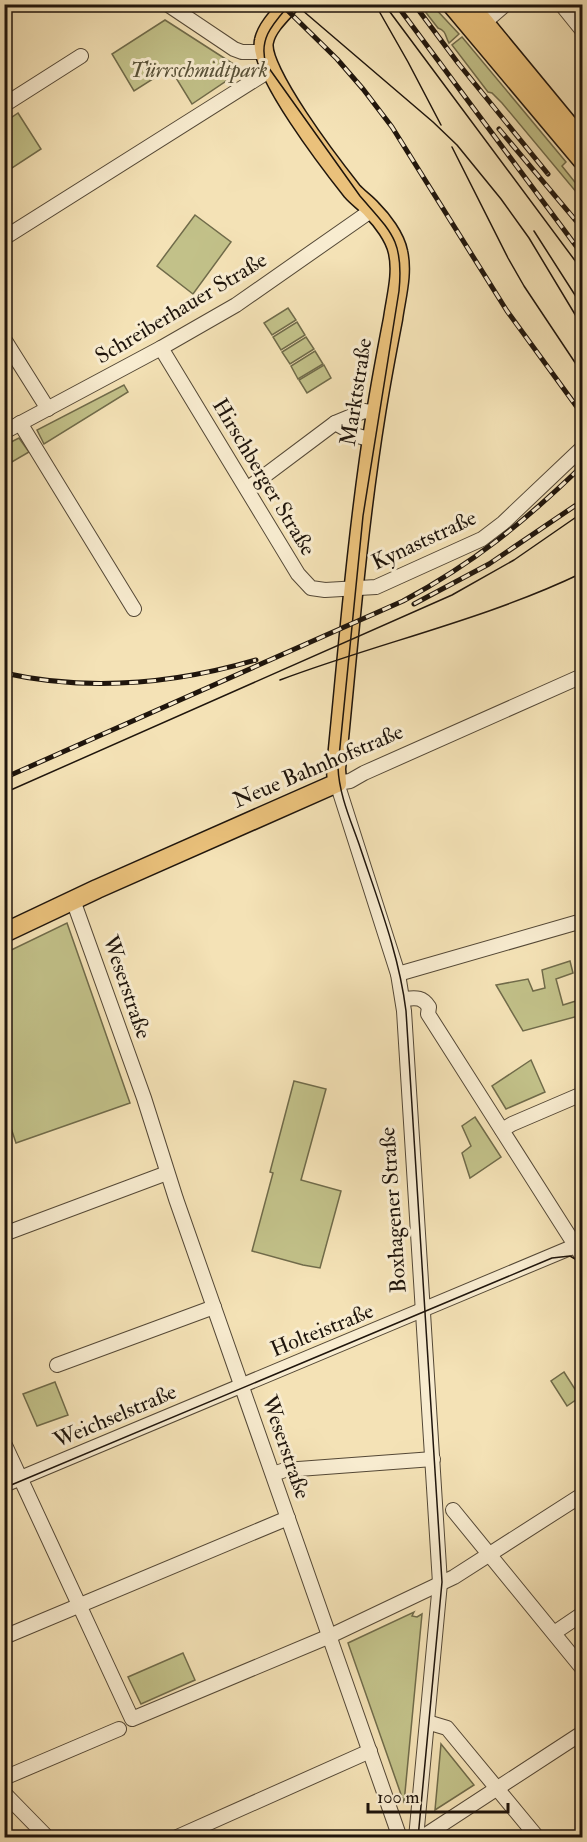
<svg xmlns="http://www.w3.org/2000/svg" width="587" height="1842" viewBox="0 0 587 1842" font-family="'IM FELL Double Pica',serif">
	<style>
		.green { fill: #c2c189; stroke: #706b4a; stroke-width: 1.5 }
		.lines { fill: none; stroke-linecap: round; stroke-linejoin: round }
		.minor-casing { stroke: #544836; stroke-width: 16 }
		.major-casing { stroke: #1f150c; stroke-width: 21 }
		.minor { stroke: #f8ecd0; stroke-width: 14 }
		.major { stroke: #eac17b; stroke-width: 18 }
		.tram { stroke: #1f150c; stroke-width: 1.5 }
		.rail-casing { stroke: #1f150c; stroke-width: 5 }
		.rail { stroke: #f8ecd0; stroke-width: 3; stroke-dasharray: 9; stroke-linecap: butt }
		.labels { text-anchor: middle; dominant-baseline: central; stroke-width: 6; stroke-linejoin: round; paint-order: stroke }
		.park-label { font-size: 22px; font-style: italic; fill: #585138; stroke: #f8ecd0 }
		.street-label { font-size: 22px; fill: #1f150c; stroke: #f8ecd0 }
	</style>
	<rect width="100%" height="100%" fill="#f4e2b6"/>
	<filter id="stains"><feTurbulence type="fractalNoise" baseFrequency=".00333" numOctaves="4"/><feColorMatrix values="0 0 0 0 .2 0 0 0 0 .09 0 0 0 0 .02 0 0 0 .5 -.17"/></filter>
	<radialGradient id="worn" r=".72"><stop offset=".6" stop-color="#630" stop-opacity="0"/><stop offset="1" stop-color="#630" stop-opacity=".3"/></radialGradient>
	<!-- green -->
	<g class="green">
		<path d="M420 5H432L459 34 449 43C445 37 447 31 438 28Z"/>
		<path d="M165 20 235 65V75L192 104 170 68 134 91 112 54Z"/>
		<path d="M462 37 566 162 562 166 582 191V199L502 103 492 93 488 92 452 45Z"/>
		<path d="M18 113 41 149 6 172 5 122Z"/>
		<path d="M195 215 231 242 193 294 157 266Z"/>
		<path d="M288 308 296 320 272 335 264 323Z"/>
		<path d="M297 322 305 335 281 350 273 337Z"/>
		<path d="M306 337 314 349 290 364 282 352Z"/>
		<path d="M315 351 323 364 298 379 291 366Z"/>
		<path d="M324 365 331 378 307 393 299 380Z"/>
		<path d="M124 385 128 392 44 444 37 430Z"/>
		<path d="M19 438 29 452 5 466V445Z"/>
		<path d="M67 923 130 1103 16 1143 5 1110V953Z"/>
		<path d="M570 961 573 973 556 979 563 1005 582 999V1015L523 1031 496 985 528 979 533 991 545 988 542 970Z"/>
		<path d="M531 1060 545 1092 506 1109 492 1086Z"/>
		<path d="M294 1081 326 1089 301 1180 341 1191 320 1268 303 1265 252 1251 273 1173 270 1172Z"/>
		<path d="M475 1117 501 1157 470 1178 462 1153 471 1146 462 1126Z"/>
		<path d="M564 1372 580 1397 567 1406 551 1381Z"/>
		<path d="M55 1382 68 1415 37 1426 23 1394Z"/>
		<path d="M414 1612 412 1616 417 1617 422 1614 404 1803 348 1643Z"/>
		<path d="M183 1653 195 1680 141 1704 128 1677Z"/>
		<path d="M441 1744 474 1785 435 1810Z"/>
	</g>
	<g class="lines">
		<defs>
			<g id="minor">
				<path d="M167 4 234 49 242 52H263"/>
				<path d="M561 4 582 30"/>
				<path d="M484 23 506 4"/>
				<path d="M4 105 81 56"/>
				<path d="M4 238 272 69"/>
				<path d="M4 339 48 409"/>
				<path d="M161 348 298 574 311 588 325 590 376 587 482 539 503 523 582 448"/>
				<path d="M20 423 134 609"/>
				<path d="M335 423 358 436 372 440"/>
				<path d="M4 432 161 348 236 305 372 210"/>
				<path d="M247 489 335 423 364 411 376 413"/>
				<path d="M73 900 144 1098 176 1199 400 1838"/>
				<path d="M398 974 582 921"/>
				<path d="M403 999C415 998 422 996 429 1007L428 1014 582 1256"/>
				<path d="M502 1130 512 1124 582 1094"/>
				<path d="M4 1234 167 1173"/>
				<path d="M57 1365 214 1307"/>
				<path d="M4 1443 132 1719 330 1636 454 1577 582 1495"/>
				<path d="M273 1474 285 1470 433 1459"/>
				<path d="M4 1485 582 1243"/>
				<path d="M453 1510 582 1668"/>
				<path d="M554 1633 582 1614"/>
				<path d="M4 1637 288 1518"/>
				<path d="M427 1722 447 1728 538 1838"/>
				<path d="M4 1778 119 1729"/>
				<path d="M4 1793 48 1838"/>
				<path d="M175 1838 370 1751"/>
				<path d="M416 1838 440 1583 404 1011 398 974 337 783 350 781 364 773 582 676"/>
				<path d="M421 1838 582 1733"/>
			</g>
			<g id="major">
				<path d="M451 4 582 160"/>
				<path d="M469 4 582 141"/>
				<path d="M4 933 97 889 337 783 336 769C348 650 357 531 376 413 381 382 387 350 393 319 396 297 403 274 398 252 395 237 382 220 372 210 366 203 358 198 352 191 333 167 257 69 264 41 267 27 280 15 290 4"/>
			</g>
		</defs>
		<!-- minor casing -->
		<use href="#minor" class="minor-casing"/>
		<!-- major casing -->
		<use href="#major" class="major-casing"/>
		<!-- minor -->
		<use href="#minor" class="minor"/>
		<!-- major -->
		<use href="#major" class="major"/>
		<!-- tram -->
		<g class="tram">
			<path d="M290 4C274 23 258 38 266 64L360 196C391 232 404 240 399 291L363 516 338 767C339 795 351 821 360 847 378 901 399 954 406 1011L442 1582 418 1838"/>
			<path d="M295 4 433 122 457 145 501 199 529 238 582 326"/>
			<path d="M375 4 408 62 441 125"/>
			<path d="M384 4 582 270"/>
			<path d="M452 147 508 258 524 286 582 373"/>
			<path d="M534 231 582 306"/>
			<path d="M280 680C381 642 484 620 582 573"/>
			<path d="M4 793 452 595 514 560 582 513"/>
			<path d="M4 1488 552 1258 570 1256 582 1263"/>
		</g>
		<defs>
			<g id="rail">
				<path d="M281 4 337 59 363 89 392 127 507 311 582 414"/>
				<path d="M396 4 582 254"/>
				<path d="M414 4 458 63 548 174"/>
				<path d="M499 129 582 228"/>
				<path d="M414 604 489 564 582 501"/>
				<path d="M4 673C89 692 174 684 256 660"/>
				<path d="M4 778 403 601C474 563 524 522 582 466"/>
			</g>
		</defs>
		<!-- rail casing -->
		<use href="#rail" class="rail-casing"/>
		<!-- rail -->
		<use href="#rail" class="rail"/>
	</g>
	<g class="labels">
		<!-- park labels -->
		<g class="park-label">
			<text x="199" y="70">Türrschmidtpark</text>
		</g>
		<!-- street labels -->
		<g class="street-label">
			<text transform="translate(181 308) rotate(-31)">Schreiberhauer Straße</text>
			<text transform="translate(356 392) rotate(-81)">Marktstraße</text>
			<text transform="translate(264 477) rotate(59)">Hirschberger Straße</text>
			<text transform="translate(424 540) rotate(-25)">Kynaststraße</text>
			<text transform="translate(318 766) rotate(-23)">Neue Bahnhofstraße</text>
			<text transform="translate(127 987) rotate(71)">Weserstraße</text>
			<text transform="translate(393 1210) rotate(-94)">Boxhagener Straße</text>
			<text transform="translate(322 1330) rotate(-22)">Holteistraße</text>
			<text transform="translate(115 1416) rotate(-23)">Weichselstraße</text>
			<text transform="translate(286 1447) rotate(71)">Weserstraße</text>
		</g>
	</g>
	<!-- margin -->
	<rect width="587" height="1842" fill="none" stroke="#f4e2b6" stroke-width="24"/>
	<rect x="6" y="6" width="575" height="1830" fill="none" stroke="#1f150c" stroke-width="3"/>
	<rect x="12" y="12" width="563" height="1818" fill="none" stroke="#1f150c" stroke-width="1.5"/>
	<!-- scale -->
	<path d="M368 1803v9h140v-9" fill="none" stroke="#1f150c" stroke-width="3"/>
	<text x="377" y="1803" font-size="18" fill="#1f150c" stroke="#f8ecd0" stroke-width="4.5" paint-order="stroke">100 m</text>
	<rect width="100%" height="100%" filter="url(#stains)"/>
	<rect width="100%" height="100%" fill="url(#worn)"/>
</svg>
